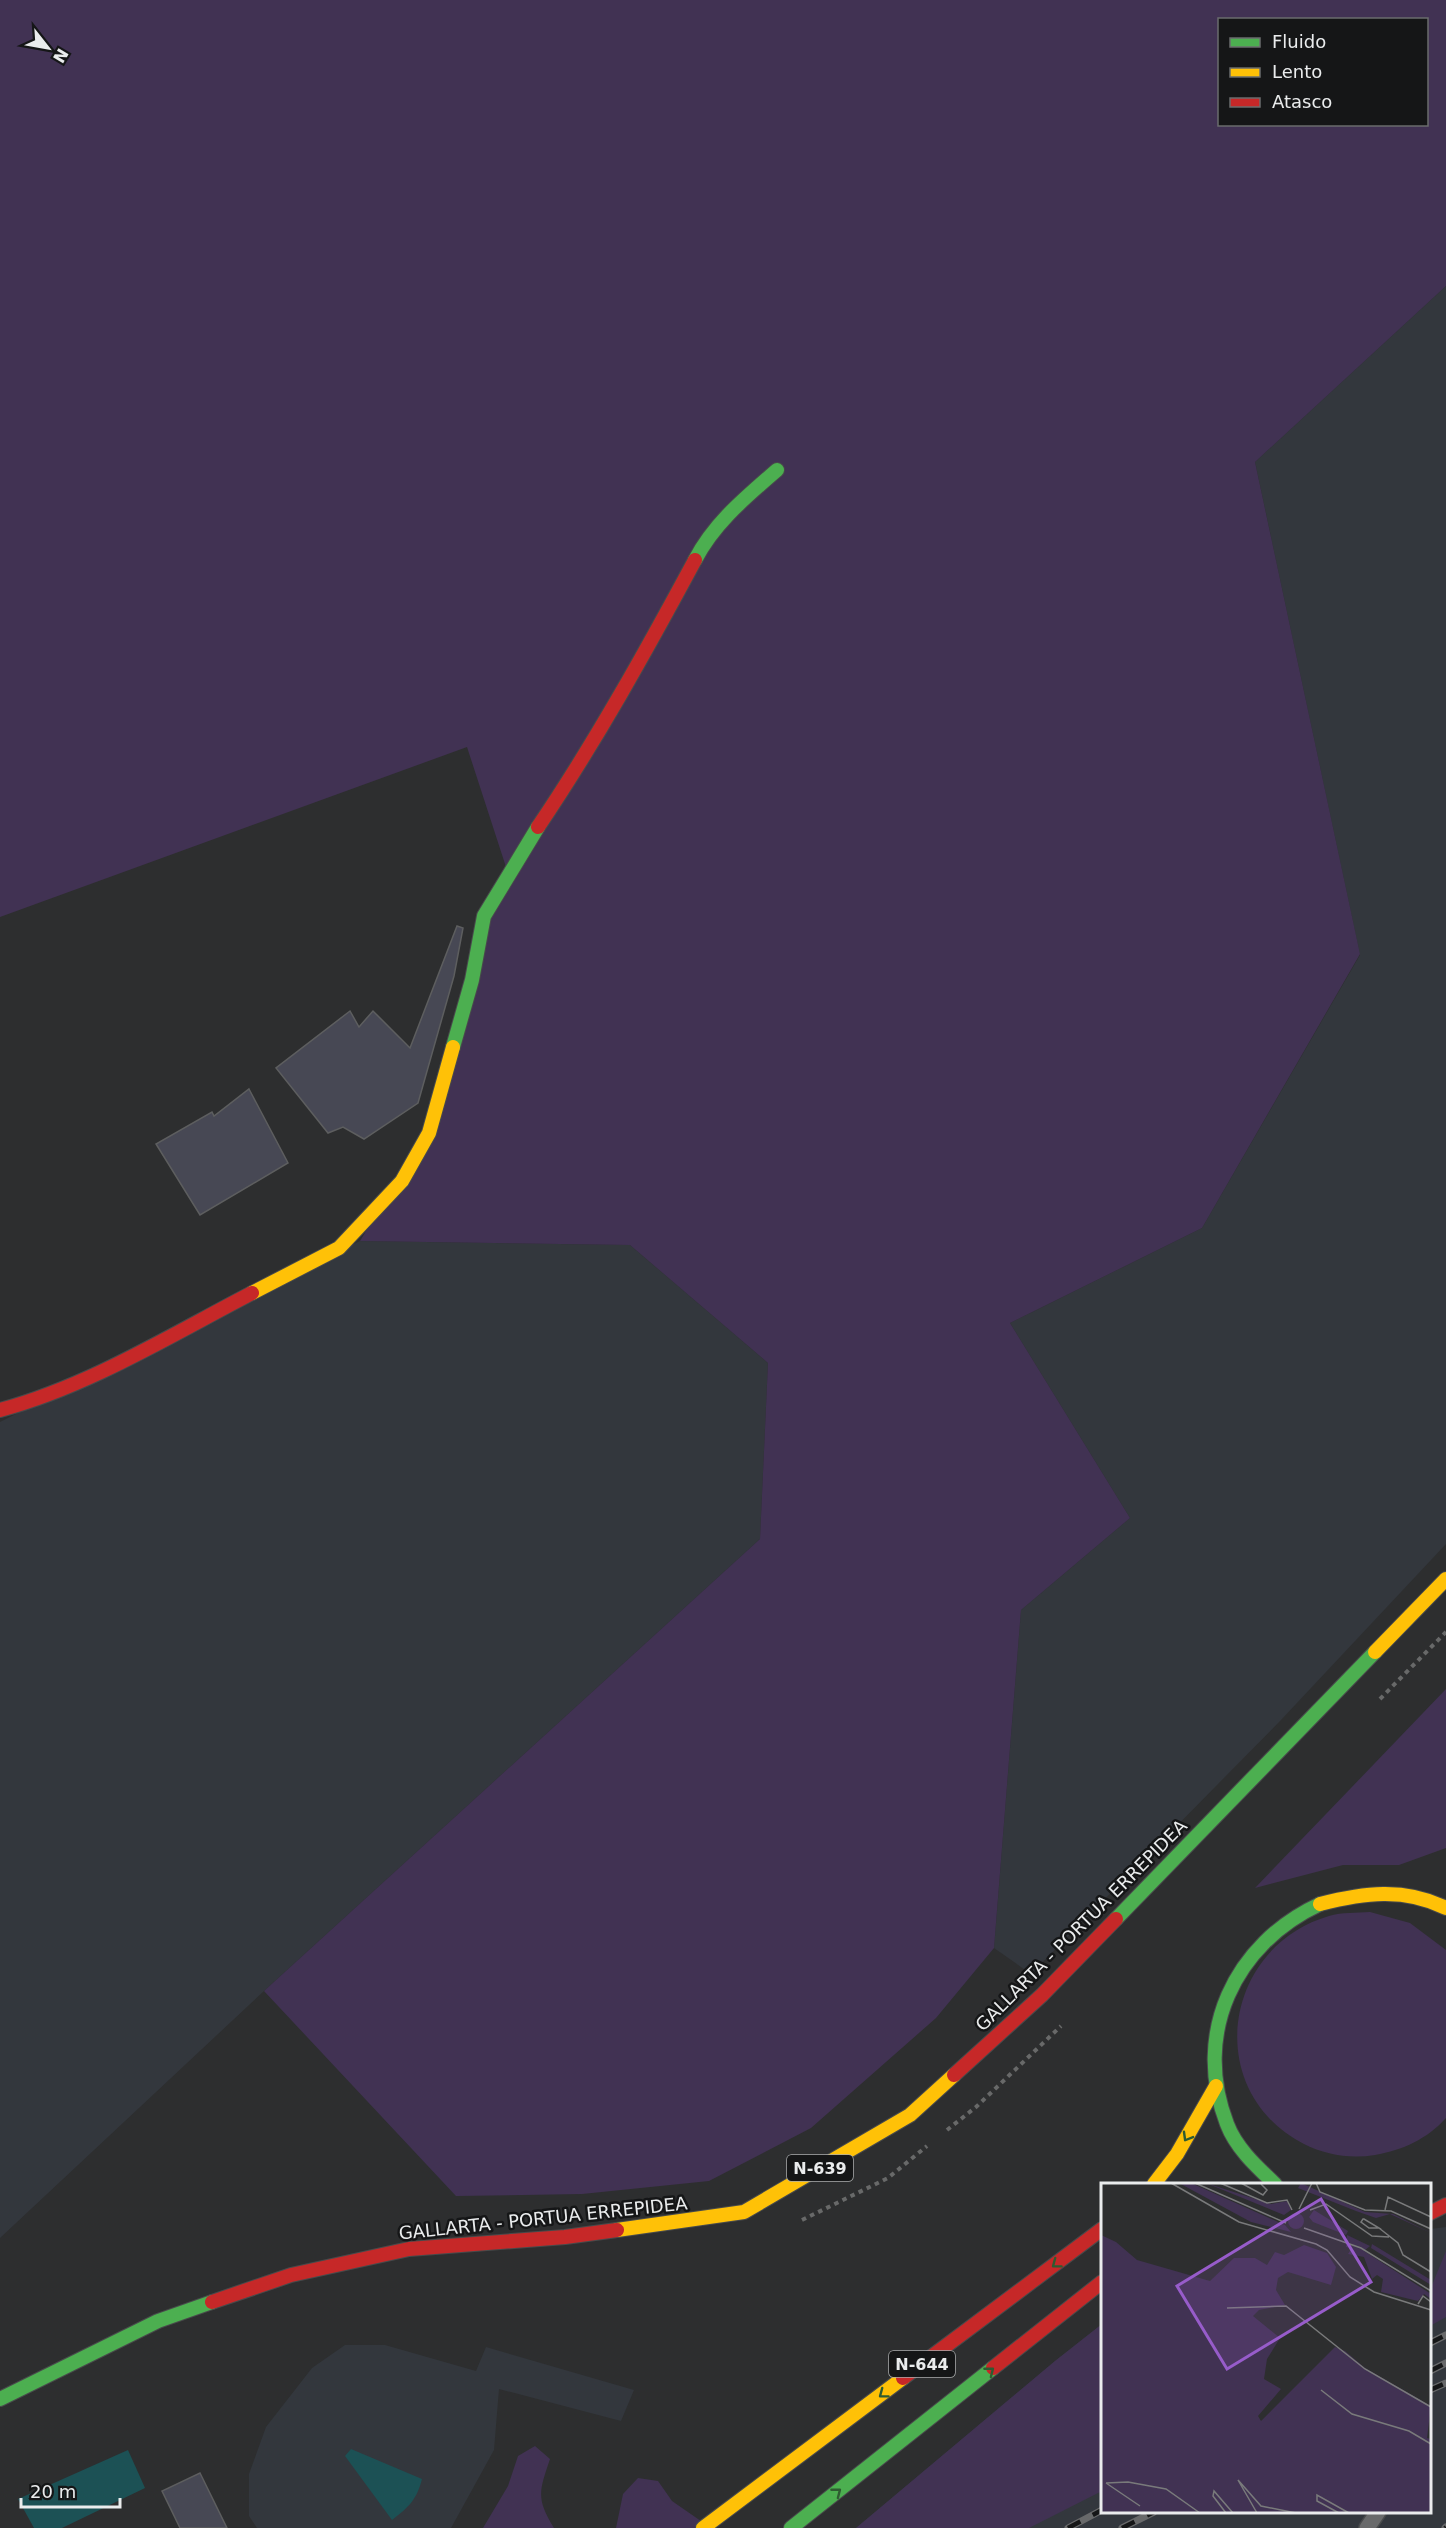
<svg xmlns="http://www.w3.org/2000/svg" width="1446" height="2528" viewBox="0 0 1446 2528" font-family="'DejaVu Sans',sans-serif">
	<style>
		.built { fill: #33373d }
		.green { fill: #413253; fill-rule: evenodd }
		.water { fill: #1c5155 }
		.building { fill: #474854; stroke: #5d5e5f; stroke-width: 1.5 }
		.lines { fill: none; stroke-linecap: round; stroke-linejoin: round }
		.lane-casing { stroke: #484a4b; stroke-width: 18 }
		.fast-casing { stroke: #484a4b; stroke-width: 16 }
		.slow-casing { stroke: #484a4b; stroke-width: 16 }
		.jam-casing { stroke: #484a4b; stroke-width: 16 }
		.path { stroke: #686969; stroke-width: 4; stroke-dasharray: 4.5 4.5; stroke-linecap: butt }
		.lane { stroke: #696a6b; stroke-width: 15 }
		.fast { stroke: #4caf50; stroke-width: 14 }
		.slow { stroke: #ffc107; stroke-width: 14 }
		.jam { stroke: #c62828; stroke-width: 14 }
		.rail-casing { stroke: #68696a; stroke-width: 7 }
		.rail { stroke: #151617; stroke-width: 4.5; stroke-dasharray: 14; stroke-linecap: butt }
		.oneway { stroke: #2e5b31 }
		.labels { text-anchor: middle; dominant-baseline: central; stroke-width: 5; stroke-linejoin: round; paint-order: stroke }
		.shield { fill: #151617; stroke: #aaacad; stroke-width: 1.5 }
		.shield-label { font-size: 16px; font-weight: bold; fill: #eaeced }
		.street-label { font-size: 18px; fill: #eaeced; stroke: #151617 }
		.inset-road { fill: none; stroke: #797a7b; stroke-width: 1.5 }
		.view { fill: #975cca; fill-opacity: 0.15; stroke: #975cca; stroke-width: 3 }
		.inset-edge { fill: none; stroke: #eaeced; stroke-width: 3 }
	</style>
	<rect width="100%" height="100%" fill="#2d2e2f"/>
	<!-- built -->
	<g class="built">
		<path d="M1446 286V1544L1281 1720 1031 1974 994 1948 1021 1610 1130 1518 1010 1323 1202 1228 1360 955 1255 462Z"/>
		<path d="M360 1241 630 1245 768 1363 760 1539 264 1991 0 2238V1422Z"/>
		<path d="M1446 2227V2528H856L1055 2361 1102 2324V2512H1430V2229Z"/>
		<path d="M345 2345H385L476 2371 486 2347 634 2390 621 2421 499 2389 494 2450 451 2528H257L249 2516V2474L266 2427 312 2368Z"/>
	</g>
	<!-- green -->
	<g class="green">
		<path d="M0 0H1446V286L1255 462 1360 954 1202 1228 1010 1323 1130 1518 1021 1610 994 1948 936 2018 811 2128 709 2181 582 2194 456 2196 264 1991 760 1539 768 1363 630 1245 360 1241 421 1141 506 867 467 747 0 917ZM1220 20H1426V124H1220Z"/>
		<path d="M1446 1689V1848L1399 1865H1343L1255 1888Z"/>
		<path d="M1370 1912 1410 1923 1446 1950V2118C1427 2139 1403 2150 1375 2155 1350 2159 1326 2155 1304 2144 1202 2092 1222 1947 1329 1916 1342 1912 1357 1913 1370 1912Z"/>
		<path d="M1446 2251V2317L1430 2326V2290Z"/>
		<path d="M1102 2324V2491L1029 2528H856L1055 2361Z"/>
		<path d="M535 2446 550 2459C539 2492 536 2498 554 2528H483L508 2486 518 2456Z"/>
		<path d="M638 2478 658 2481 672 2501 711 2528H616L623 2494Z"/>
	</g>
	<!-- water -->
	<g class="water">
		<path d="M351 2449 422 2479C417 2499 409 2507 392 2520L345 2456Z"/>
		<path d="M128 2450 145 2488 62 2528H34L18 2499Z"/>
	</g>
	<!-- building -->
	<g class="building">
		<path d="M457 926 463 928 454 976 418 1103 364 1139 343 1127 328 1133 276 1068 350 1011 359 1027 373 1011 410 1048Z"/>
		<path d="M249 1089 288 1163 200 1215 156 1144 212 1112 214 1116Z"/>
		<path d="M200 2473 227 2528H180L162 2491Z"/>
	</g>
	<g class="lines">
		<defs>
			<path id="lane" d="M1367 2528 1378 2512"/>
			<g id="fast">
				<path d="M695 560C714 523 746 497 777 470"/>
				<path d="M453 1047 472 980 484 916 538 827"/>
				<path d="M1116 1919 1375 1652"/>
				<path d="M1275 2184C1257 2167 1236 2148 1227 2124 1192 2034 1234 1944 1320 1904"/>
				<path d="M0 2399 158 2321 212 2302"/>
				<path d="M791 2528 993 2368"/>
			</g>
			<g id="slow">
				<path d="M252 1293 339 1248 402 1181 429 1133 453 1047"/>
				<path d="M1375 1652 1446 1579"/>
				<path d="M1320 1904C1363 1893 1404 1887 1446 1908"/>
				<path d="M1154 2184 1177 2154 1216 2086"/>
				<path d="M617 2230 744 2212 910 2115 954 2075"/>
				<path d="M703 2528 903 2378"/>
			</g>
			<g id="jam">
				<path d="M538 827C596 741 646 651 695 560"/>
				<path d="M0 1410C89 1386 171 1335 252 1293"/>
				<path d="M954 2075 1042 1995 1116 1919"/>
				<path d="M1430 2213 1446 2205"/>
				<path d="M212 2302 291 2275 409 2249 565 2237 617 2230"/>
				<path d="M993 2368 1102 2282"/>
				<path d="M903 2378 1102 2229"/>
			</g>
		</defs>
		<!-- lane casing -->
		<use href="#lane" class="lane-casing"/>
		<!-- fast casing -->
		<use href="#fast" class="fast-casing"/>
		<!-- slow casing -->
		<use href="#slow" class="slow-casing"/>
		<!-- jam casing -->
		<use href="#jam" class="jam-casing"/>
		<!-- path -->
		<g class="path">
			<path d="M1380 1699 1446 1632"/>
			<path d="M947 2130 976 2107 1061 2026"/>
			<path d="M802 2220 888 2178 927 2146"/>
		</g>
		<!-- lane -->
		<use href="#lane" class="lane"/>
		<!-- fast -->
		<use href="#fast" class="fast"/>
		<!-- slow -->
		<use href="#slow" class="slow"/>
		<!-- jam -->
		<use href="#jam" class="jam"/>
		<defs>
			<g id="rail">
				<path d="M1430 2343 1446 2335"/>
				<path d="M1430 2371 1446 2363"/>
				<path d="M1430 2390 1446 2383"/>
				<path d="M1068 2528 1102 2510"/>
				<path d="M1122 2528 1154 2512"/>
				<path d="M1445 2528 1446 2527"/>
			</g>
		</defs>
		<!-- rail casing -->
		<use href="#rail" class="rail-casing"/>
		<!-- rail -->
		<use href="#rail" class="rail"/>
	</g>
	<!-- one-way arrows -->
	<defs><path id="oneway-chevron" d="M-2-3.5L2.5 0L-2 3.5" fill="none" stroke-width="1.6" stroke-linecap="round" stroke-linejoin="round" transform="scale(1.5)"/></defs>
	<g class="oneway">
		<use href="#oneway-chevron" transform="translate(1187 2137) rotate(120)"/>
		<use href="#oneway-chevron" transform="translate(1056 2264) rotate(143)"/>
		<use href="#oneway-chevron" transform="translate(990 2371) rotate(-38)"/>
		<use href="#oneway-chevron" transform="translate(883 2394) rotate(143)"/>
		<use href="#oneway-chevron" transform="translate(837 2492) rotate(-38)"/>
	</g>
	<g class="labels">
		<!-- shield labels -->
		<g class="shield">
			<rect x="787" y="2155" width="66" height="26" rx="4.5"/>
			<rect x="889" y="2351" width="66" height="26" rx="4.5"/>
		</g>
		<g class="shield-label">
			<text x="820" y="2168">N-639</text>
			<text x="922" y="2364">N-644</text>
		</g>
		<!-- street labels -->
		<g class="street-label">
			<text transform="translate(1081 1925) rotate(-45)">GALLARTA - PORTUA ERREPIDEA</text>
			<text transform="translate(543 2218) rotate(-6)">GALLARTA - PORTUA ERREPIDEA</text>
		</g>
	</g>
	<!-- overview -->
	<g transform="translate(1101 2183)">
		<rect width="330" height="330" fill="#2d2e2f"/>
		<path d="M78 0H90L184 42 190 49 150 39ZM105 0 170 21 186 18 190 27 183 32ZM200 0 264 29 292 31 330 50 289 31 275 35 255 28 197 5ZM213 27 247 48 245 52 212 39 208 34ZM187 38a8 8 0 1 1 16 0a8 8 0 1 1-16 0ZM0 52 15 59 36 77 109 98 133 75H154L166 82 174 69 183 72 203 62 226 70 235 84 230 102 187 89 177 95 175 107 184 122 158 127 152 133 179 155 166 176 163 196 180 206 157 233 160 238 234 164 244 168 264 185 330 223 326 255 330 256V330H0ZM246 52 269 63 263 68 330 111V116L323 111 317 118 280 109 282 96 276 92 271 96 263 74 247 71 251 65 245 64ZM271 61 330 97V102L270 65Z" fill="#413253"/>
		<path class="inset-road" d="M70 0 138 39 215 61 226 67 249 94 273 109 330 127M94 0 185 40M119 0 166 20 186 17 191 27M140 0 162 12 166 7 160 1M215 0 219 9 264 27 290 28 330 46M198 26 211 0M209 27 225 21 271 53 288 54M284 27 287 14 330 34M262 36H263L278 45H268L260 39ZM203 45 260 65 330 108M278 45 297 60 302 72 330 89M317 121 322 113 330 119M126 125 185 123 264 186 330 224M220 207 251 231 308 248 330 261M5 300 27 299 65 306 99 330M5 300 39 323M125 330 112 313 113 308 132 330M156 330 137 297 160 323 195 330M238 330 216 318V312L248 330"/>
		<path class="view" d="M220 16 270 99 126 186 76 103Z"/>
		<rect width="330" height="330" class="inset-edge"/>
	</g>
	<!-- legend -->
	<rect x="1218" y="18" width="210" height="108" fill="#151617" stroke="#6a6c6d" stroke-width="1.5"/>
	<rect x="1230" y="38" width="30" height="9" fill="#4caf50" stroke="#6a6c6d" stroke-width="1.5"/>
	<text x="1272" y="48" font-size="18" fill="#eaeced">Fluido</text>
	<rect x="1230" y="68" width="30" height="9" fill="#ffc107" stroke="#6a6c6d" stroke-width="1.5"/>
	<text x="1272" y="78" font-size="18" fill="#eaeced">Lento</text>
	<rect x="1230" y="98" width="30" height="9" fill="#c62828" stroke="#6a6c6d" stroke-width="1.5"/>
	<text x="1272" y="108" font-size="18" fill="#eaeced">Atasco</text>
	<!-- north arrow -->
	<g transform="translate(48 48) rotate(121)" stroke="#151617" stroke-width="4.5" paint-order="stroke">
	<path d="M0-4.5L10 22L0 15L-10 22Z" fill="#eaeced"/>
	<text y="-9" font-size="16" font-weight="bold" text-anchor="middle" fill="#eaeced">N</text>
	</g>
	<!-- scale -->
	<path d="M21 2498v9h99v-9" fill="none" stroke="#eaeced" stroke-width="3"/>
	<text x="30" y="2498" font-size="18" fill="#eaeced" stroke="#151617" stroke-width="4.5" paint-order="stroke">20 m</text>
</svg>
